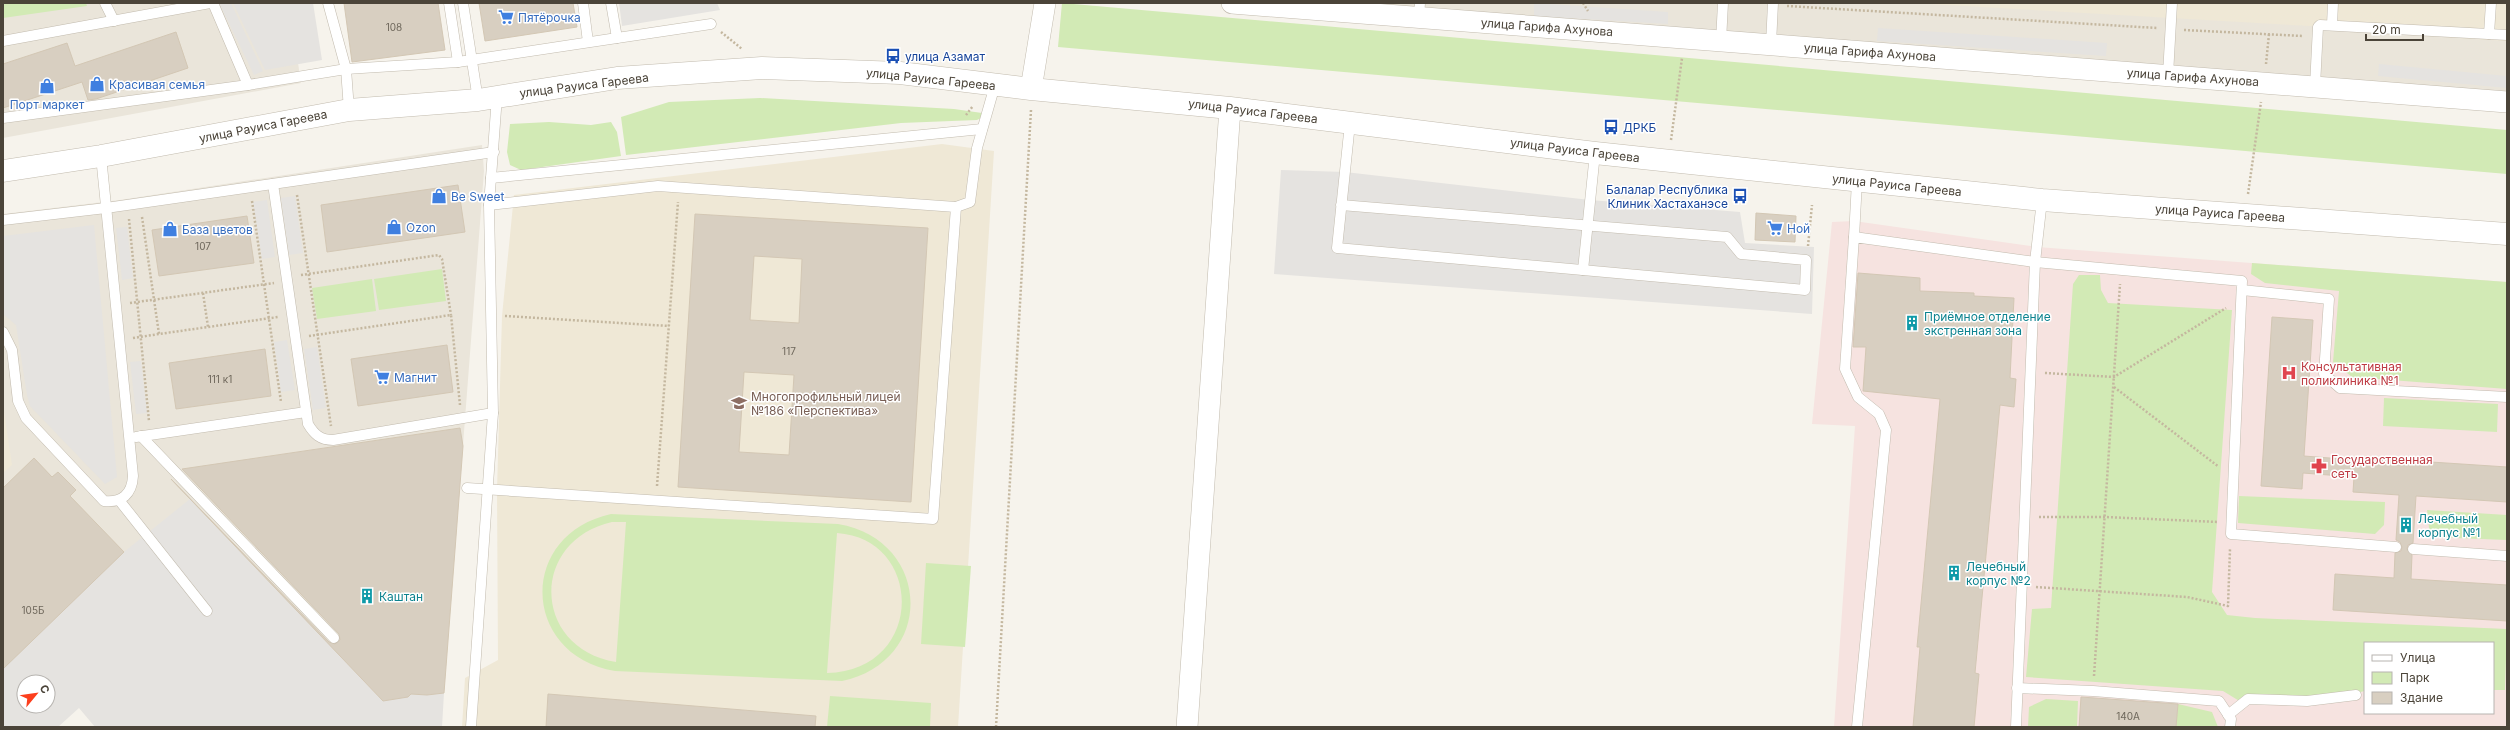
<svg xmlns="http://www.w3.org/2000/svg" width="2510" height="730" viewBox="0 0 2510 730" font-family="Inter,sans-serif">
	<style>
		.residential { fill: #eae5da }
		.education { fill: #efe8d6 }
		.medical { fill: #f6e3e0; fill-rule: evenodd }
		.green { fill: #d2eab5; fill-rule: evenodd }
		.parking { fill: #e5e3e0; fill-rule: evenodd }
		.building { fill: #d8cfc1; stroke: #d3c7b4; fill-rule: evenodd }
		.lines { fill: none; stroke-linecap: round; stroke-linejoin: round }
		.service-casing { stroke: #c2bbae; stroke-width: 11 }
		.minor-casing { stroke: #c2bbae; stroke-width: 22 }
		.tertiary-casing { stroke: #c2bbae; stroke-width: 23 }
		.path { stroke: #c4b79f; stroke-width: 2.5; stroke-dasharray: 2 2; stroke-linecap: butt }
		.service { stroke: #fff; stroke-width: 10 }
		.minor { stroke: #fff; stroke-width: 21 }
		.tertiary { stroke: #fff; stroke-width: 22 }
		.labels { text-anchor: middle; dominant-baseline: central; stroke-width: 3; stroke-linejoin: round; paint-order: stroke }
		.number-label { font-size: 10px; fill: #6e675b }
		.shop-label { font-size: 12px; fill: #366cbe; stroke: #fff; text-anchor: start }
		.street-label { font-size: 12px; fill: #4b4439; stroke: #fff }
		.transit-label { font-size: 12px; fill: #164399; stroke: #fff; text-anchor: start }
		.culture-label { font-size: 12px; fill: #0d838f; stroke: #fff; text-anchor: start }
		.health-label { font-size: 12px; fill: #be3a42; stroke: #fff; text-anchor: start }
		.education-label { font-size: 12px; fill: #785e54; stroke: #fff; text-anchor: start }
	</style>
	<rect width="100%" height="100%" fill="#f6f3ec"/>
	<!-- residential -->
	<g class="residential">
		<path d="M3 3H289L301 83 3 138Z"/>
		<path d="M1335 3H2507V99Z"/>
		<path d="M482 145 484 171 444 693 427 695 411 694 408 697 3 669V214L120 200Z"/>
	</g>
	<!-- education -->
	<g class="education">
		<path d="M1912 3H2507V41L2313 29V26H2309Z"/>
		<path d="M942 144 994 151 958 727H462L465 678 498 660 497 490 502 316 514 195Z"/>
		<path d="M3 405 12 465 3 473Z"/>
	</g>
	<!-- medical -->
	<path class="medical" d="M1854 221 2037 247 2507 282V727H1834L1855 426 1812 424 1832 222ZM2365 643H2493V713H2365Z"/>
	<!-- green -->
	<g class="green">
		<path d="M3 3H86L87 6 3 18Z"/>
		<path d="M1062 3 2507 130V174L1058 47Z"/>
		<path d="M760 98 954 109 982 113 981 118 977 120 901 123 626 155 621 117 669 102Z"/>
		<path d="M549 122 591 125 611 122 617 132 621 156 521 170 510 165 507 152 510 124Z"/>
		<path d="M2252 263 2507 282V389L2352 377 2333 362 2339 291 2265 283 2251 274Z"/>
		<path d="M442 269 446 301 379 310 374 279Z"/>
		<path d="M2079 275H2100L2101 290 2108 303 2232 310 2212 592 2227 615 2255 618 2507 629 2505 690H2493V643H2365V691L2298 705 2241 702 2223 691 2026 677 2032 609 2051 608 2073 284Z"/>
		<path d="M372 279 376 311 317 319 312 288Z"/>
		<path d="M2384 398 2498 404 2497 432 2383 426Z"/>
		<path d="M2239 496 2385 502 2384 525 2375 534 2238 523Z"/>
		<path d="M2427 510 2507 515V540L2430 537Z"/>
		<path d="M611 514 838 524C932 540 936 661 842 681L615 671C521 655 517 535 611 514ZM612 522H626L616 662C532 648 529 541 612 522ZM837 533C925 539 925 671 827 673Z"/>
		<path d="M926 563 971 566 965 647 921 644Z"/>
		<path d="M830 696 931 703 930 727H827Z"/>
		<path d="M2046 699 2078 701 2077 727H2028L2029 707Z"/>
		<path d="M2178 704 2212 712 2218 727H2176Z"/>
	</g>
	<!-- parking -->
	<g class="parking">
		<path d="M219 3H231L263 71 254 75Z"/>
		<path d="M233 3H313L322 60 265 70Z"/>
		<path d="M619 3H717L720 10 622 26Z"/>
		<path d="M1534 3 1668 12V24L1534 16Z"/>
		<path d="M1878 28 2107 43 2106 56 1877 41Z"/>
		<path d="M2379 64 2507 76V88L2378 76Z"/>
		<path d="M1281 170 1345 172 1590 200 1740 212 1745 243 1814 247 1812 314 1274 274Z"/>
		<path d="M295 196 303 253 289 255 281 198Z"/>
		<path d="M267 200 275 257 262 259 253 202Z"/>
		<path d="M94 225 117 477 105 484 30 406 27 395 16 325 3 314V236Z"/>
		<path d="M127 227 133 278 122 280 116 228Z"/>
		<path d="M287 340 295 390 281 392 274 342Z"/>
		<path d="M317 347 326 408 313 410 304 349Z"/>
		<path d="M141 361 147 413 136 414 130 362Z"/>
		<path d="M190 499 383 701 411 694 427 695 444 693 442 727H95L79 708 58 727H3V669L124 552ZM24 682H48V706H24Z"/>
	</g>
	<!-- building -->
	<g class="building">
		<path d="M344 3H438L445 50 352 62Z"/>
		<path d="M479 3H573L577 27 485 41Z"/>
		<path d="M176 32 188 68 96 99 88 100 82 82 3 108V64L67 43 75 66Z"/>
		<path d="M458 185 465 232 327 252 321 205Z"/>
		<path d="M1756 213 1796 216 1795 242 1755 240Z"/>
		<path d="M695 214 928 228 911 502 678 487ZM754 256 802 259 799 323 750 320ZM744 372 794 375 789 455 739 452Z"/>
		<path d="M247 216 254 263 159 276 152 230Z"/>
		<path d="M1858 273 1920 278V291L1974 293V296L2014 298 2010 378 2016 379 2014 407 2000 405 1975 673 1979 674 1974 727H1913L1920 647H1917L1940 399 1863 391 1866 347H1853Z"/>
		<path d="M2272 317 2313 320 2304 456 2355 460V457L2507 467V502L2416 496 2413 543 2408 545 2407 549 2412 555 2411 579 2507 585V621L2333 610 2335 574 2394 578 2395 553 2401 551 2402 547 2400 542 2396 540 2399 495 2353 492 2354 477 2303 473 2302 489 2261 486Z"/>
		<path d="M447 345 453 392 358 406 351 359Z"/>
		<path d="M265 349 271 396 176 409 169 363Z"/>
		<path d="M460 428 463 446 444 693 427 695 411 694 408 697 383 701 171 479 329 642 335 644 340 640 339 634 182 469Z"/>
		<path d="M34 458 52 477 58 472 76 490 70 496 124 552 3 669V488Z"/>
		<path d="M548 694 816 716 815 727H546Z"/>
		<path d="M2081 697 2178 704 2176 727H2079Z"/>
	</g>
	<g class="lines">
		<defs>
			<g id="service">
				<path d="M105 3 114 21"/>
				<path d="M213 3 248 85"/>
				<path d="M328 3 346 69 349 110"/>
				<path d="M449 3 458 62"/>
				<path d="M463 3 478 100"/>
				<path d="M583 3 588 42"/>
				<path d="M611 3 617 38 711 24"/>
				<path d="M1419 17 1420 3"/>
				<path d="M2332 25 2333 3"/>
				<path d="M2489 34 2491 3"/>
				<path d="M3 41 210 3"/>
				<path d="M1721 41 1723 3"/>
				<path d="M1771 44 1773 3"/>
				<path d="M2168 75 2172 3"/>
				<path d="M2315 86 2318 27 2320 25 2507 35"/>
				<path d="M3 118 248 85 346 69 458 62 617 38"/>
				<path d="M491 178 982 129"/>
				<path d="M273 184 308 424C314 434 320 440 333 440L493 413"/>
				<path d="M1341 205 1727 237 1741 254 1806 260 1805 290 1337 248 1350 123"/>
				<path d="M956 207 970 202 977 148 995 85"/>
				<path d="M3 220 106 208 494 152"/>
				<path d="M1854 237 1857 181"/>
				<path d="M1583 270 1595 153"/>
				<path d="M2242 290 2329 299 2324 374 2340 388 2507 397"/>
				<path d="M3 332 12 350 18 401 26 418 104 501C122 503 132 494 133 476L101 156"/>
				<path d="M141 436 334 638"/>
				<path d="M136 437 306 412"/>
				<path d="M467 488 933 519 956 207 658 186 489 205"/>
				<path d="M119 500 207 611"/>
				<path d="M2413 549 2507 556"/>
				<path d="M2017 688 2093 691 2219 701 2231 719 2230 727"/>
				<path d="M2228 715 2248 699 2307 701 2356 695"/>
				<path d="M471 727 493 413 489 205 497 96"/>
				<path d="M1857 727 1886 430 1879 414 1858 397 1845 369 1854 237 2035 262 2242 281 2231 534 2396 547"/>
				<path d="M2016 727 2035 262 2042 200"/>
			</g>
			<g id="minor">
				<path d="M1232 3 2507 102"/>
				<path d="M1031 89 1045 3"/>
				<path d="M1187 727 1230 108"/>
			</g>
			<path id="tertiary" d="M3 171 101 156 349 110 478 100 617 78 762 68 900 73 1031 89 1230 108 1595 153 2042 200 2507 234"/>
		</defs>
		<!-- service casing -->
		<use href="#service" class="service-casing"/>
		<!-- minor casing -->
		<use href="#minor" class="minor-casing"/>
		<!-- tertiary casing -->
		<use href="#tertiary" class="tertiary-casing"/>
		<!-- path -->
		<g class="path">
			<path d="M1583 3 1588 11"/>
			<path d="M1787 6 2157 28"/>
			<path d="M2184 30 2303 36"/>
			<path d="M721 32 742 49"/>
			<path d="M2266 64 2269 34"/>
			<path d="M966 115 973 106"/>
			<path d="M1671 140 1682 58"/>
			<path d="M2248 194 2261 102"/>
			<path d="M297 195 331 426"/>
			<path d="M252 201 281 402"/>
			<path d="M142 217 159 334 278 317"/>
			<path d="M129 219 149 421"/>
			<path d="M1808 246 1812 205"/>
			<path d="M301 275 439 255 442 259 451 315"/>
			<path d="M203 293 208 327"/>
			<path d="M130 303 274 283"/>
			<path d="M505 316 669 326"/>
			<path d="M309 336 451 315 460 405"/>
			<path d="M133 338 159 334"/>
			<path d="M2045 373 2114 377 2226 308"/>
			<path d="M2114 387 2219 467"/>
			<path d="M657 486 678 202"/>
			<path d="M2039 517H2105L2218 522"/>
			<path d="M2036 587 2187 597 2228 606 2230 549"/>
			<path d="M2094 676 2120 284"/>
			<path d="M996 727 1031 110"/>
		</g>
		<!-- service -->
		<use href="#service" class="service"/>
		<!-- minor -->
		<use href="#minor" class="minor"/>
		<!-- tertiary -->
		<use href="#tertiary" class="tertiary"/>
	</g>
	<!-- icons -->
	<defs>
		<symbol id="supermarket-bare" viewBox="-9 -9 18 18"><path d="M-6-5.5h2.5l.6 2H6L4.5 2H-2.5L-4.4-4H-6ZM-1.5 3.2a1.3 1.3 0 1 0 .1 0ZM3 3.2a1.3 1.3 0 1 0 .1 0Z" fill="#3f7fe0" stroke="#fff" stroke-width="2.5" paint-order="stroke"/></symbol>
		<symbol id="bus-bare" viewBox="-9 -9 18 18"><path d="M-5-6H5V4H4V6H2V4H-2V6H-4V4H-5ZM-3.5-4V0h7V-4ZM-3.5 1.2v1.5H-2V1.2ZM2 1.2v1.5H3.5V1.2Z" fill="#1a4fb4" stroke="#fff" stroke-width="2.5" paint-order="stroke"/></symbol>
		<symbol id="shop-bare" viewBox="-9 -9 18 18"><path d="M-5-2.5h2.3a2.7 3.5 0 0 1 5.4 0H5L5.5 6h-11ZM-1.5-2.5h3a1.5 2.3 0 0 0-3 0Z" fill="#3f7fe0" stroke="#fff" stroke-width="2.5" paint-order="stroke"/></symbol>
		<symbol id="building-bare" viewBox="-9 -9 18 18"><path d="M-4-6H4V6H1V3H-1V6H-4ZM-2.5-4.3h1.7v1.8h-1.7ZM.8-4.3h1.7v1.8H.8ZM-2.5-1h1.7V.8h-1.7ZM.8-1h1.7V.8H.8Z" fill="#0f9aa8" stroke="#fff" stroke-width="2.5" paint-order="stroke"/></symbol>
		<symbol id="hospital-bare" viewBox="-9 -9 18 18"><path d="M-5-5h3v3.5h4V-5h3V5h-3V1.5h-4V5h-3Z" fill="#e0444e" stroke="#fff" stroke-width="2.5" paint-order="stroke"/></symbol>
		<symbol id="school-bare" viewBox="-9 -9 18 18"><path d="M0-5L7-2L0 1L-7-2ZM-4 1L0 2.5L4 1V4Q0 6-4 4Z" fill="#8d6e63" stroke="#fff" stroke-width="2.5" paint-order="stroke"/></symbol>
		<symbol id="pharmacy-bare" viewBox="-9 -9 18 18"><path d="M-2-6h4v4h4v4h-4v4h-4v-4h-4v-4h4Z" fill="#e0444e" stroke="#fff" stroke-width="2.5" paint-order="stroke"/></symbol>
	</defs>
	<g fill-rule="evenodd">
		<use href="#supermarket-bare" x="495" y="6" width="22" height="22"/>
		<use href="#bus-bare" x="882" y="45" width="22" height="22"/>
		<use href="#shop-bare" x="86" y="73" width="22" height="22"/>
		<use href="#shop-bare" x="36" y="75" width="22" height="22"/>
		<use href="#bus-bare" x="1600" y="116" width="22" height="22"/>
		<use href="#shop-bare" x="428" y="185" width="22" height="22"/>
		<use href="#bus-bare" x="1729" y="185" width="22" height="22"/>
		<use href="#shop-bare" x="383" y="216" width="22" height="22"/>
		<use href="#supermarket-bare" x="1764" y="217" width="22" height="22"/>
		<use href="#shop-bare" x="159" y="218" width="22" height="22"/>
		<use href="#building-bare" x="1901" y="312" width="22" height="22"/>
		<use href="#hospital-bare" x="2278" y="362" width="22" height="22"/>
		<use href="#supermarket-bare" x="371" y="366" width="22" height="22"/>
		<use href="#school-bare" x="728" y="392" width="22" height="22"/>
		<use href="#pharmacy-bare" x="2308" y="455" width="22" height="22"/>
		<use href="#building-bare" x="2395" y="514" width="22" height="22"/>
		<use href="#building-bare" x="1943" y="562" width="22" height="22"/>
		<use href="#building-bare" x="356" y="585" width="22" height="22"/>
	</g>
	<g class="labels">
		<!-- number labels -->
		<g class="number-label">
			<text x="394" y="27">108</text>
			<text x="203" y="246">107</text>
			<text x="789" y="351">117</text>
			<text x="220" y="379">111 к1</text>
			<text x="33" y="610">105Б</text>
			<text x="2128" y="716">140А</text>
		</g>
		<!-- shop labels -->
		<g class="shop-label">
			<text x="518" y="17">Пятёрочка</text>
			<text x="109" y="84">Красивая семья</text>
			<text x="47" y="104" text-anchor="middle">Порт маркет</text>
			<text x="451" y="196">Be Sweet</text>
			<text x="406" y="227">Ozon</text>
			<text x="1787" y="228">Ной</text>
			<text x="182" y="229">База цветов</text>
			<text x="394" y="377">Магнит</text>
		</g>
		<!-- street labels -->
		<g class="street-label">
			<text transform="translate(1547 27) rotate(4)">улица Гарифа Ахунова</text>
			<text transform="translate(1870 52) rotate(4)">улица Гарифа Ахунова</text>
			<text transform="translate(2193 77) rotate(4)">улица Гарифа Ахунова</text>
			<text transform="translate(931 79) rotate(6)">улица Рауиса Гареева</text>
			<text transform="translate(584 85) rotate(-7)">улица Рауиса Гареева</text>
			<text transform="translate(1253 111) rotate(7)">улица Рауиса Гареева</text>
			<text transform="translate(263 126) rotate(-11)">улица Рауиса Гареева</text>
			<text transform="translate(1575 150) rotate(7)">улица Рауиса Гареева</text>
			<text transform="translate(1897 185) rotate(6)">улица Рауиса Гареева</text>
			<text transform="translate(2220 213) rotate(4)">улица Рауиса Гареева</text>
		</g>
		<!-- transit labels -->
		<g class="transit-label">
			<text x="905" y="56">улица Азамат</text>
			<text x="1623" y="127">ДРКБ</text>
			<text x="1728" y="189" text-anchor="end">Балалар Республика<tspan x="1728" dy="14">Клиник Хастаханэсе</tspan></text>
		</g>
		<!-- culture labels -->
		<g class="culture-label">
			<text x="1924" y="316">Приёмное отделение<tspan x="1924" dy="14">экстренная зона</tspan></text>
			<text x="2418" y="518">Лечебный<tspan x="2418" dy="14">корпус №1</tspan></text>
			<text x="1966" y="566">Лечебный<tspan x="1966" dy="14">корпус №2</tspan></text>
			<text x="379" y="596">Каштан</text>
		</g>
		<!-- health labels -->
		<g class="health-label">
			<text x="2301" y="366">Консультативная<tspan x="2301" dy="14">поликлиника №1</tspan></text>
			<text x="2331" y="459">Государственная<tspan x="2331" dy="14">сеть</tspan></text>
		</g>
		<!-- education labels -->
		<g class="education-label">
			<text x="751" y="396">Многопрофильный лицей<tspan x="751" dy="14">№186 «Перспектива»</tspan></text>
		</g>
	</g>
	<!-- border -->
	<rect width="2510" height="730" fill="none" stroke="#4b4439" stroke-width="8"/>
	<!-- legend -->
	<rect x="2364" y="642" width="130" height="72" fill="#ffffff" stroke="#b7b4b0"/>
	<rect x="2372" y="655" width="20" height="6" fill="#ffffff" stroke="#b7b4b0"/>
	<text x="2400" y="662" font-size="12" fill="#4b4439">Улица</text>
	<rect x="2372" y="672" width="20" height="12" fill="#d2eab5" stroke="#b7b4b0"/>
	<text x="2400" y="682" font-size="12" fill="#4b4439">Парк</text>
	<rect x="2372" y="692" width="20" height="12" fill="#d8cfc1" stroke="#b7b4b0"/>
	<text x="2400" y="702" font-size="12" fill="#4b4439">Здание</text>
	<!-- north arrow -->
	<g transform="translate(36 694) rotate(61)"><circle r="19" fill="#ffffff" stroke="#b7b4b0"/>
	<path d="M0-3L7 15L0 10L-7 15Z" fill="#fc3f1d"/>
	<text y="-6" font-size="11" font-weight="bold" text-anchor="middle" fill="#4b4439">С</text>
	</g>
	<!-- scale -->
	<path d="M2366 34v6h57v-6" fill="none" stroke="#4b4439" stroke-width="2"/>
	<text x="2372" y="34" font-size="12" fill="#4b4439" stroke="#ffffff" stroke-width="3" paint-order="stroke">20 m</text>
</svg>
